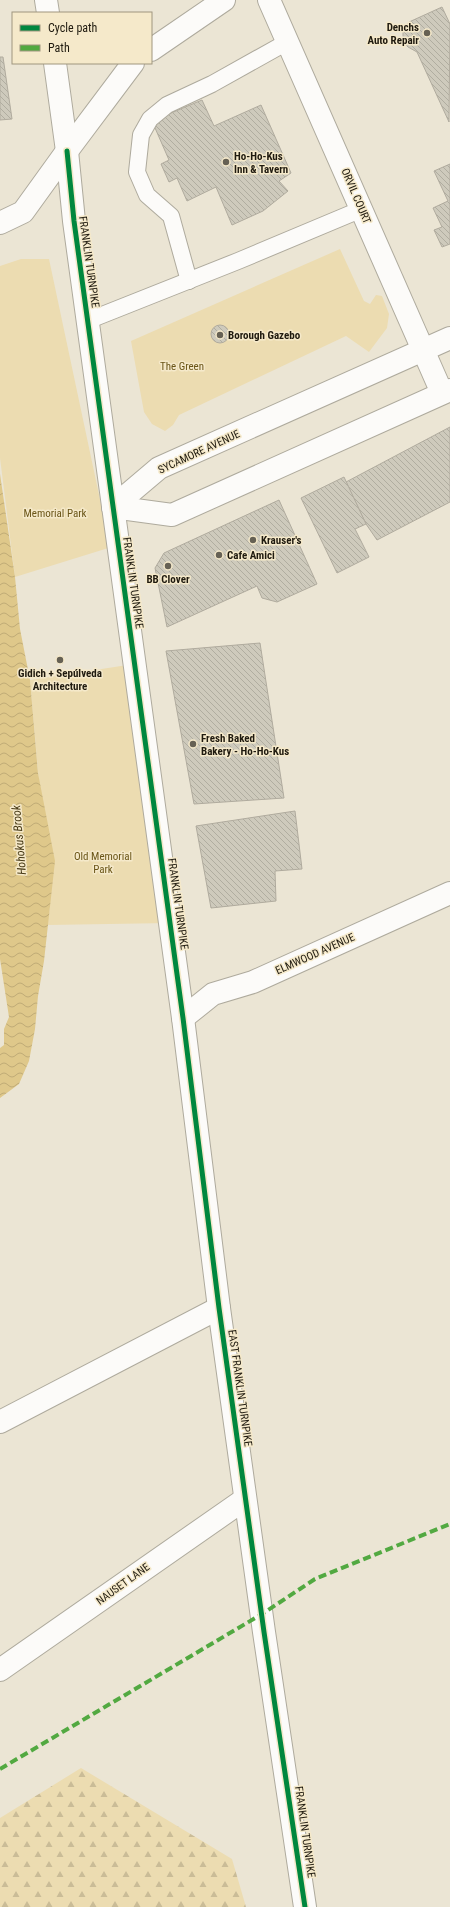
<svg xmlns="http://www.w3.org/2000/svg" width="450" height="1907" viewBox="0 0 450 1907" font-family="'Roboto Condensed',sans-serif">
	<style>
		.forest { fill: url(#forest-firs) }
		.green { fill: #ecdcb1 }
		.water { fill: url(#water-waves) }
		.building { fill: url(#building-back-hatch); stroke: #b0ab9e }
		.lines { fill: none; stroke-linecap: round; stroke-linejoin: round }
		.lane-casing { stroke: #aeaa9d; stroke-width: 18 }
		.street-casing { stroke: #aeaa9d; stroke-width: 24 }
		.secondary-casing { stroke: #aeaa9d; stroke-width: 24 }
		.primary-casing { stroke: #aeaa9d; stroke-width: 24 }
		.lane { stroke: #fcfbf9; stroke-width: 16 }
		.street { stroke: #fcfbf9; stroke-width: 22 }
		.secondary { stroke: #fcfbf9; stroke-width: 22 }
		.primary { stroke: #fcfbf9; stroke-width: 22 }
		.quiet { stroke: #52a941; stroke-width: 4; stroke-dasharray: 8 4; stroke-linecap: butt }
		.cycleway-casing { stroke: #f5e9ca; stroke-width: 8 }
		.cycleway { stroke: #00873e; stroke-width: 5 }
		.poi-dot { fill: #666154; stroke: #f5e9ca; stroke-width: 1.5 }
		.labels { text-anchor: middle; dominant-baseline: central; stroke-width: 3; stroke-linejoin: round; paint-order: stroke }
		.poi-label { font-size: 11px; font-weight: bold; fill: #1f1a0f; stroke: #f5e9ca; text-anchor: start }
		.street-label { font-size: 11px; fill: #1f1a0f; stroke: #f5e9ca }
		.park-label { font-size: 11px; fill: #6a5517; stroke: #f5e9ca }
		.water-label { font-size: 12px; font-style: italic; fill: #473a16; stroke: #f5e9ca }
	</style>
	<defs>
		<pattern id="forest-firs" width="22" height="20" patternUnits="userSpaceOnUse"><rect width="22" height="20" fill="#ecdcb1"/><path d="M5 1l3.5 6h-7zM16 11l3.5 6h-7z" fill="#cabc97"/></pattern>
		<pattern id="water-waves" width="16" height="10" patternUnits="userSpaceOnUse"><rect width="16" height="10" fill="#dfc88a"/><path d="M0 5q4-4 8 0t8 0" fill="none" stroke="#bfab76"/></pattern>
		<pattern id="building-back-hatch" width="6" height="6" patternUnits="userSpaceOnUse"><rect width="6" height="6" fill="#cecabc"/><path d="M-1 5l2 2M0 0l6 6M5-1l2 2" fill="none" stroke="#b0ada0"/></pattern>
	</defs>
	<rect width="100%" height="100%" fill="#ebe5d4"/>
	<!-- forest -->
	<path class="forest" d="M81 1768 232 1859 246 1907H0V1818Z"/>
	<!-- green -->
	<g class="green">
		<path d="M340 249 364 301 370 304 376 295 382 296 389 314 387 328 369 352 346 336 179 415 173 425 165 431 152 424 144 412 131 341Z"/>
		<path d="M21 259H49L102 509 118 545 15 577 0 458V266Z"/>
		<path d="M134 664 170 923 47 925 50 907 30 680Z"/>
	</g>
	<!-- water -->
	<path class="water" d="M0 474 15 577 20 629 30 680 38 773 55 861 44 961 38 996 35 1029 29 1061 19 1084 0 1098V1048L4 1045V1029L9 1017 0 959Z"/>
	<!-- building -->
	<g class="building">
		<path d="M442 7 450 24 449 122 417 52 408 47 404 42 403 36V31L409 22Z"/>
		<path d="M0 57H3L12 119 0 120Z"/>
		<path d="M202 100 214 126 261 105 291 173 279 181 288 191 263 211 232 225 216 187 187 201 177 178 169 182 161 164 169 160 152 121Z"/>
		<path d="M450 164V244L442 247 434 230 442 227 433 208 448 201 434 171Z"/>
		<circle cx="220" cy="334" r="9"/>
		<path d="M450 427V502L377 540 366 524 346 482Z"/>
		<path d="M344 477 366 524 355 529 369 557 337 573 301 498Z"/>
		<path d="M279 500 317 584 277 602 262 598 257 586 167 627 155 568 164 553Z"/>
		<path d="M260 643 284 798 194 804 166 651Z"/>
		<path d="M295 811 302 869 275 871 276 901 211 908 196 826Z"/>
	</g>
	<g class="lines">
		<defs>
			<g id="lane">
				<path d="M189 281 171 216 147 195 137 172 141 135 150 119 167 105 212 84 289 41"/>
				<path d="M87 321 238 261 362 209"/>
			</g>
			<g id="street">
				<path d="M269 0 442 393"/>
				<path d="M113 507 159 468 450 338"/>
				<path d="M113 507 172 515 450 390"/>
				<path d="M183 1018 213 994 253 982 450 893"/>
				<path d="M0 1422 219 1308"/>
				<path d="M0 1670 245 1499"/>
			</g>
			<path id="secondary" d="M67 151 74 221 183 1018 219 1308 264 1632 305 1907"/>
			<g id="primary">
				<path d="M46 0 48 13"/>
				<path d="M151 50 224 0"/>
				<path d="M55 63 67 151"/>
				<path d="M0 223 23 212 67 151 133 63"/>
			</g>
		</defs>
		<!-- lane casing -->
		<use href="#lane" class="lane-casing"/>
		<!-- street casing -->
		<use href="#street" class="street-casing"/>
		<!-- secondary casing -->
		<use href="#secondary" class="secondary-casing"/>
		<!-- primary casing -->
		<use href="#primary" class="primary-casing"/>
		<!-- lane -->
		<use href="#lane" class="lane"/>
		<!-- street -->
		<use href="#street" class="street"/>
		<!-- secondary -->
		<use href="#secondary" class="secondary"/>
		<!-- primary -->
		<use href="#primary" class="primary"/>
		<!-- quiet -->
		<path class="quiet" d="M0 1769 262 1614 315 1579 450 1524"/>
		<defs>
			<path id="cycleway" d="M67 151 74 221 183 1018 219 1308 264 1632 305 1907"/>
		</defs>
		<!-- cycleway casing -->
		<use href="#cycleway" class="cycleway-casing"/>
		<!-- cycleway -->
		<use href="#cycleway" class="cycleway"/>
	</g>
	<!-- markers -->
	<g class="poi-dot">
		<circle cx="427" cy="33" r="4"/>
		<circle cx="226" cy="162" r="4"/>
		<circle cx="220" cy="335" r="4"/>
		<circle cx="253" cy="540" r="4"/>
		<circle cx="219" cy="555" r="4"/>
		<circle cx="168" cy="566" r="4"/>
		<circle cx="60" cy="660" r="4"/>
		<circle cx="193" cy="744" r="4"/>
	</g>
	<g class="labels">
		<!-- poi labels -->
		<g class="poi-label">
			<text x="419" y="27" text-anchor="end">Denchs<tspan x="419" dy="13">Auto Repair</tspan></text>
			<text x="234" y="156">Ho-Ho-Kus<tspan x="234" dy="13">Inn &amp; Tavern</tspan></text>
			<text x="228" y="335">Borough Gazebo</text>
			<text x="261" y="540">Krauser's</text>
			<text x="227" y="555">Cafe Amici</text>
			<text x="168" y="579" text-anchor="middle">BB Clover</text>
			<text x="60" y="673" text-anchor="middle">Gidich + Sepúlveda<tspan x="60" dy="13">Architecture</tspan></text>
			<text x="201" y="738">Fresh Baked<tspan x="201" dy="13">Bakery - Ho-Ho-Kus</tspan></text>
		</g>
		<!-- street labels -->
		<g class="street-label">
			<text transform="translate(356 196) rotate(67)">ORVIL COURT</text>
			<text transform="translate(89 262) rotate(82)">FRANKLIN TURNPIKE</text>
			<text transform="translate(199 452) rotate(-25)">SYCAMORE AVENUE</text>
			<text transform="translate(133 583) rotate(82)">FRANKLIN TURNPIKE</text>
			<text transform="translate(178 904) rotate(82)">FRANKLIN TURNPIKE</text>
			<text transform="translate(315 954) rotate(-24)">ELMWOOD AVENUE</text>
			<text transform="translate(240 1388) rotate(82)">EAST FRANKLIN TURNPIKE</text>
			<text transform="translate(123 1584) rotate(-36)">NAUSET LANE</text>
			<text transform="translate(305 1832) rotate(82)">FRANKLIN TURNPIKE</text>
		</g>
		<!-- park labels -->
		<g class="park-label">
			<text x="182" y="366">The Green</text>
			<text x="55" y="513">Memorial Park</text>
			<text x="103" y="856">Old Memorial<tspan x="103" dy="13">Park</tspan></text>
		</g>
		<!-- water labels -->
		<g class="water-label">
			<text transform="translate(19 840) rotate(-95)">Hohokus Brook</text>
		</g>
	</g>
	<!-- legend -->
	<rect x="12" y="12" width="140" height="52" fill="#f5e9ca" stroke="#9f967f"/>
	<rect x="20" y="25" width="20" height="6" fill="#00873e" stroke="#9f967f"/>
	<text x="48" y="32" font-size="12" fill="#1f1a0f">Cycle path</text>
	<rect x="20" y="45" width="20" height="6" fill="#52a941" stroke="#9f967f"/>
	<text x="48" y="52" font-size="12" fill="#1f1a0f">Path</text>
</svg>
